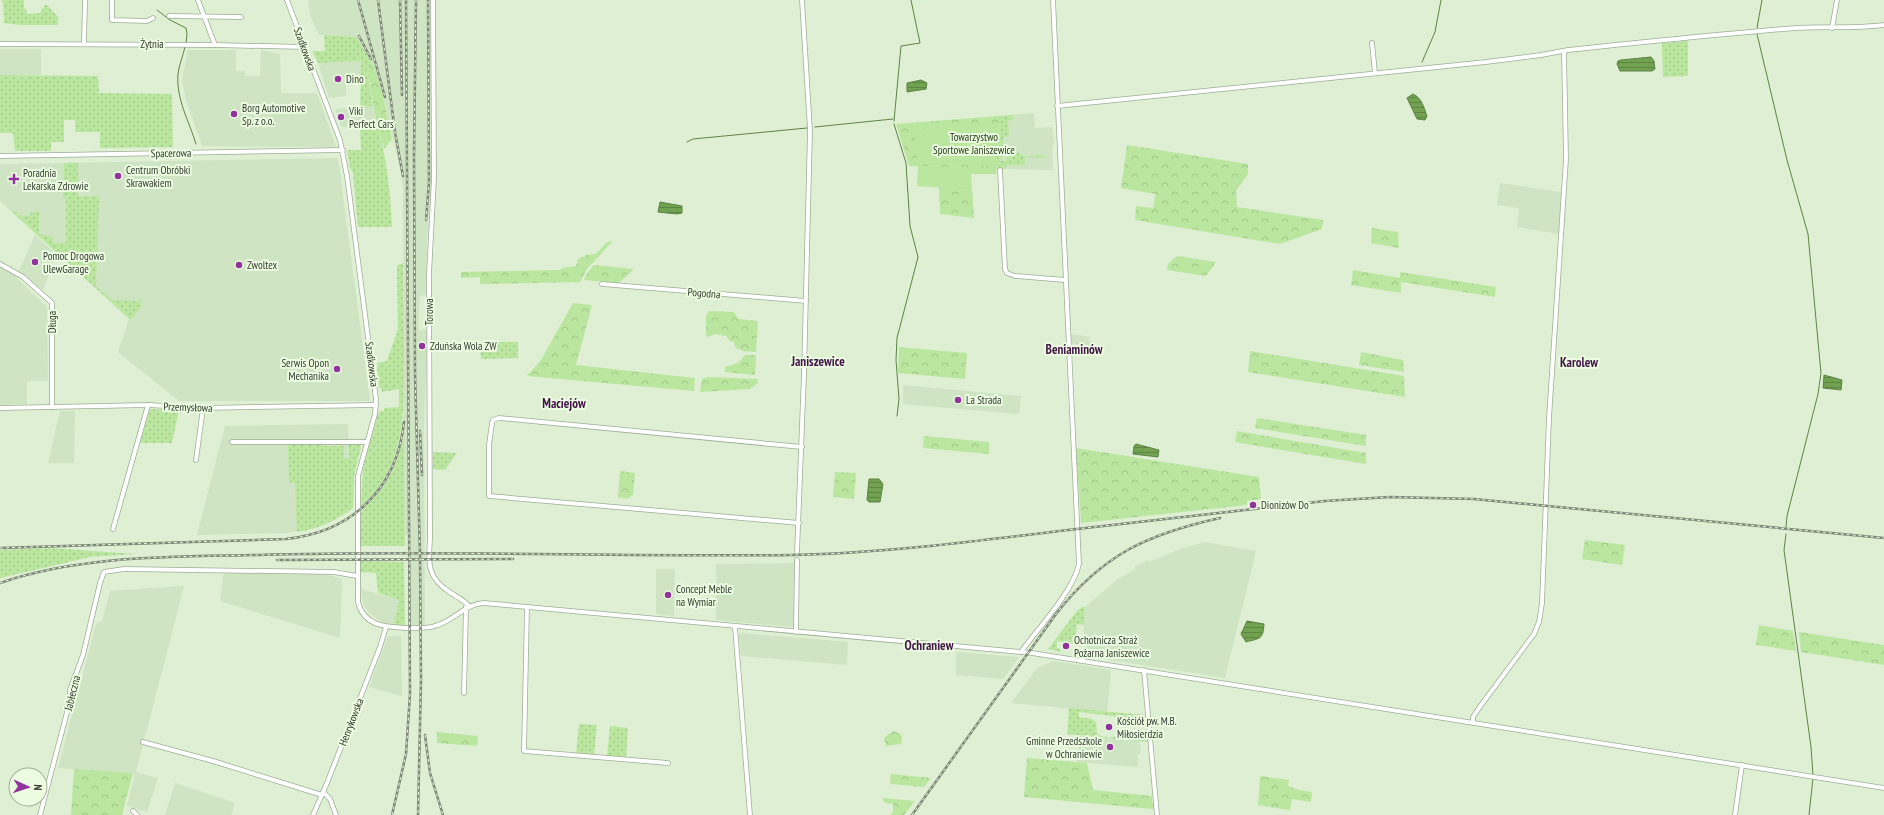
<svg xmlns="http://www.w3.org/2000/svg" width="1884" height="815" viewBox="0 0 1884 815" font-family="'PT Sans Narrow',sans-serif">
	<style>
		.built { fill: #cfe4c3 }
		.grass { fill: url(#grass-dots) }
		.forest { fill: url(#forest-crowns) }
		.pitch { fill: #bbe6a0 }
		.water { fill: url(#water-rules); stroke: #5f8346 }
		.lines { fill: none; stroke-linecap: round; stroke-linejoin: round }
		.stream { stroke: #5f8346; stroke-width: 1 }
		.minor-casing { stroke: #9eae95; stroke-width: 5.5 }
		.minor { stroke: #fff; stroke-width: 4 }
		.rail-casing { stroke: #7d8776; stroke-width: 2.5 }
		.rail { stroke: #ebfce1; stroke-width: 1; stroke-dasharray: 3; stroke-linecap: butt }
		.poi-dot { fill: #92339d; stroke: #ebfce1; stroke-width: 1.5 }
		.labels { text-anchor: middle; dominant-baseline: central; stroke-width: 4; stroke-linejoin: round; paint-order: stroke }
		.street-label { font-size: 11px; fill: #343a30; stroke: #ebfce1 }
		.poi-label { font-size: 11px; fill: #343a30; stroke: #ebfce1; text-anchor: start }
		.park-label { font-size: 11px; fill: #1e3210; stroke: #ebfce1 }
		.quarter-label { font-size: 13px; font-weight: bold; fill: #431649; stroke: #ebfce1 }
	</style>
	<defs>
		<pattern id="grass-dots" width="8" height="8" patternUnits="userSpaceOnUse"><rect width="8" height="8" fill="#bbe6a0"/><path d="M2 2h.1M6 6h.1" fill="none" stroke="#a1c68a" stroke-width="1.8" stroke-linecap="round"/></pattern>
		<pattern id="forest-crowns" width="20" height="18" patternUnits="userSpaceOnUse"><rect width="20" height="18" fill="#bbe6a0"/><path d="M2 6a3 3 0 1 1 6 0M12 15a3 3 0 1 1 6 0" fill="none" stroke="#a1c68a"/></pattern>
		<pattern id="water-rules" width="6" height="5" patternUnits="userSpaceOnUse"><rect width="6" height="5" fill="#71a250"/><path d="M0 2.5h6" fill="none" stroke="#5e8543"/></pattern>
	</defs>
	<rect width="100%" height="100%" fill="#deefd4"/>
	<!-- built -->
	<g class="built">
		<path d="M308 0H430L431 189 427 236 426 295 420 296 419 313V330H428L424 422 425 625H409L408 535H405L404 439 396 464 389 478 377 496 361 512V507L378 488 389 470 396 455 402 429 404 398 403 190 400 169 383 96 368 54 357 37 319 35 310 15Z"/>
		<rect x="0" y="49" width="41" height="26"/>
		<path d="M188 50H236V71H245V76H260L261 50 280 54 281 93H317L336 147 202 146 186 100 182 80Z"/>
		<path d="M361 61 362 85H346V96L329 98 318 63Z"/>
		<path d="M373 106 377 124 360 126 341 127 335 109Z"/>
		<path d="M1034 113 1035 128 1052 127 1054 142 1052 151 1053 170 1001 169 999 116Z"/>
		<path d="M338 158 370 401H179L118 352 129 319 0 201V164Z"/>
		<path d="M1500 183 1561 192 1559 234 1517 227 1519 208 1497 205Z"/>
		<path d="M35 235 56 254 43 290 19 271Z"/>
		<path d="M0 262 47 307 48 381H27V404L0 405Z"/>
		<path d="M1071 334 1090 337 1089 343 1090 341 1095 342 1094 347 1072 344Z"/>
		<path d="M903 385 1021 396 1019 414 903 404Z"/>
		<path d="M60 411H75L74 463H48Z"/>
		<path d="M348 424 349 510 309 529 288 533 197 535 225 426Z"/>
		<path d="M1205 542 1256 551 1225 678 1085 656 1083 614 1085 607 1118 579 1136 569 1135 566 1148 560 1149 562 1180 549Z"/>
		<path d="M794 563V627L716 620V564Z"/>
		<path d="M656 569H675L674 616 656 614Z"/>
		<path d="M224 572 325 574 342 579 340 638 220 601Z"/>
		<path d="M184 586 136 772 158 778 147 812 127 806 135 774 58 768 96 624 102 621 110 591Z"/>
		<path d="M361 589 399 600 393 626 381 622 369 613 363 604Z"/>
		<path d="M741 633 848 642 847 665 741 656 739 635Z"/>
		<path d="M388 636H401L402 696 369 687Z"/>
		<path d="M956 652 1019 657 1003 679 956 675Z"/>
		<path d="M1053 661 1111 670 1107 712 1011 703 1037 668Z"/>
		<path d="M1080 736 1140 741 1141 754H1138V767L1077 762Z"/>
		<path d="M175 783 235 803 231 815H165Z"/>
	</g>
	<!-- grass -->
	<g class="grass">
		<path d="M2 0H24V7L28 14 40 13 45 5H47L58 17V25H21L4 23 3 3Z"/>
		<path d="M324 35 357 37 374 67H366L373 106 360 107 361 61 318 63 312 51H325Z"/>
		<path d="M1688 41V76L1663 77 1662 43Z"/>
		<path d="M0 75 98 76 99 93 172 94 173 147 100 148V132H75V120H64V142H51V151H15L13 133H0Z"/>
		<path d="M1013 115V120H1008L1009 136 1003 137V148L1000 149 999 116Z"/>
		<path d="M377 124C387 159 390 190 392 227H358L353 173 350 168 347 150H361L360 126Z"/>
		<path d="M1000 150 1003 151 1002 161H1006L1007 157 1011 156V154L1018 153 1025 156 1044 155 1046 158 1025 157V165H1006L1005 169H1001Z"/>
		<path d="M64 163H78V196H98L99 199 96 286 112 300 137 301 141 299V307L131 320 11 211 17 212V215L30 216V212H39V234L53 237V243H66V200L63 197Z"/>
		<path d="M403 263C403 293 404 324 404 354 404 412 407 465 361 507L363 468 379 411H384V408L399 407V389L382 392 381 387 379 388 377 363 387 361 398 329 397 265Z"/>
		<path d="M480 342H518V358L481 359Z"/>
		<path d="M150 409 179 410 172 443H140Z"/>
		<path d="M404 439 405 546H360L361 512C376 497 389 482 396 463 399 455 401 445 404 439Z"/>
		<path d="M320 443 324 446H344V459L349 458 348 443H359L361 447 354 476 353 508C335 521 319 529 297 532L295 483 289 482 288 446 290 444Z"/>
		<path d="M433 452 457 453 445 470 433 469Z"/>
		<path d="M51 548 136 554 90 557 0 578V550Z"/>
		<path d="M360 561 404 562 405 625 393 626 399 600 378 593 376 573 360 572Z"/>
		<path d="M1082 607H1085L1084 625 1077 624 1075 644 1057 641V648L1060 649 1061 652 1048 649 1077 611Z"/>
		<path d="M1069 708 1145 715 1146 729 1145 726 1126 723 1113 716 1079 712V717L1092 719 1096 722 1097 733C1105 741 1119 736 1128 732L1129 735 1145 736 1146 733 1148 742 1067 734Z"/>
		<path d="M579 724 597 725 594 755 576 754Z"/>
		<path d="M610 726 628 728 626 758 607 756Z"/>
	</g>
	<!-- forest -->
	<g class="forest">
		<path d="M366 67H374L383 96 392 139 384 149 377 124Z"/>
		<path d="M999 116 1001 169H996V174H971V168L909 166 896 124Z"/>
		<path d="M1127 145 1248 164V174L1236 191 1237 207 1323 220 1322 229 1280 244 1135 220 1136 206 1153 208 1155 194 1121 188Z"/>
		<path d="M939 187 972 190 974 218 940 214Z"/>
		<path d="M1372 228 1398 232 1399 248 1371 243Z"/>
		<path d="M613 241 587 269 580 282 480 284V277L461 278V272L561 270 562 268 576 266 578 259 587 255 596 254 607 242Z"/>
		<path d="M1177 256 1216 262 1206 276 1167 270 1168 264Z"/>
		<path d="M594 265 634 269 619 283 584 280 587 273Z"/>
		<path d="M1353 270 1400 278V272L1496 287 1495 297 1401 282V293L1351 285Z"/>
		<path d="M573 303 592 305 576 365 695 378 694 391 527 376 541 360Z"/>
		<path d="M709 311 734 312 738 319 758 321 756 352 743 351 735 347 734 342 730 341 726 336 715 334 708 337 706 336V316Z"/>
		<path d="M899 347 967 353 965 379 898 373Z"/>
		<path d="M1250 351 1404 376 1405 397 1248 372Z"/>
		<path d="M1361 352 1403 360 1404 372 1359 365Z"/>
		<path d="M745 355H756L755 375 725 372V367L738 363Z"/>
		<path d="M708 377 757 379 758 383 750 389 700 392 702 379Z"/>
		<path d="M1257 418 1366 435V446L1255 428Z"/>
		<path d="M1237 431 1366 453V464L1235 442Z"/>
		<path d="M924 436 989 442V454L923 448Z"/>
		<path d="M1076 448 1259 477 1261 499 1247 501V505L1081 523Z"/>
		<path d="M620 471 635 473 633 495 627 499 618 497Z"/>
		<path d="M835 472 856 473 854 499 833 497Z"/>
		<path d="M1585 540 1625 545 1622 565 1582 559Z"/>
		<path d="M1759 625 1793 631 1796 651 1756 645Z"/>
		<path d="M1799 632 1884 645V665L1801 652Z"/>
		<path d="M893 731 901 734 902 737 901 744 886 746 884 738Z"/>
		<path d="M437 732 478 736 477 746 437 743Z"/>
		<path d="M1027 758 1087 763 1093 790 1152 796 1153 809 1024 797Z"/>
		<path d="M74 769 133 773 122 815H71Z"/>
		<path d="M891 774 931 778 924 787 890 784Z"/>
		<path d="M1260 776 1289 780 1288 786 1299 790 1312 792 1311 802 1292 799 1290 810 1258 805Z"/>
		<path d="M883 798 915 801 904 815H890L893 812V804L886 803 883 801Z"/>
	</g>
	<!-- pitch -->
	<g class="pitch">
		<path d="M921 124 996 125V166L918 164 915 129H933V127H921Z"/>
		<path d="M918 166 971 168 972 190 917 186Z"/>
	</g>
	<!-- water -->
	<g class="water">
		<path d="M1651 57 1654 61 1655 69 1652 71H1620L1617 64 1618 61 1621 60Z"/>
		<path d="M921 80 927 83 926 89 907 92V83Z"/>
		<path d="M1413 94C1422 98 1424 108 1427 116L1425 120 1417 119 1407 98Z"/>
		<path d="M660 202 682 206V213L677 214 658 212Z"/>
		<path d="M1824 375 1842 380 1841 390 1823 388Z"/>
		<path d="M1136 444 1159 450 1158 457 1133 454 1134 446Z"/>
		<path d="M869 479H879L883 484 880 502H869L867 500Z"/>
		<path d="M1247 621 1264 624C1263 640 1260 638 1246 642L1241 634Z"/>
	</g>
	<g class="lines">
		<!-- stream -->
		<g class="stream">
			<path d="M157 10 170 20 186 28 187 34 186 43"/>
			<path d="M1757 28 1762 0"/>
			<path d="M1757 34 1787 160 1808 234 1821 373 1818 394 1787 516 1786 527"/>
			<path d="M185 47C183 56 179 65 178 74 176 99 189 121 196 144"/>
			<path d="M1422 62 1435 32 1441 0"/>
			<path d="M894 121 901 46 920 43 911 0"/>
			<path d="M894 124 906 163 910 226 918 257 897 338 896 360 899 399 897 416"/>
			<path d="M815 127 893 119"/>
			<path d="M687 142 693 139 807 128"/>
			<path d="M1786 534 1784 550 1811 747 1813 775"/>
			<path d="M1809 815 1813 778"/>
		</g>
		<defs>
			<g id="minor">
				<path d="M112 0V20L147 21 153 18"/>
				<path d="M198 0 215 45"/>
				<path d="M287 0 340 140 347 176 376 399 375 414 358 476V602C364 627 387 627 408 628 418 628 429 629 438 625 456 619 465 604 484 603L1032 653 1884 788"/>
				<path d="M433 0 434 178 429 274 430 539C428 564 427 578 451 593 457 597 464 600 469 606"/>
				<path d="M169 16 241 17"/>
				<path d="M1832 28 1837 0"/>
				<path d="M1372 43 1375 73"/>
				<path d="M0 44 215 45 305 47"/>
				<path d="M84 44 85 0"/>
				<path d="M1057 106 1486 62 1541 55 1568 50C1644 42 1720 34 1796 28 1825 26 1854 29 1884 25"/>
				<path d="M0 156 343 150"/>
				<path d="M1000 170 1005 269 1007 273 1015 276 1065 280"/>
				<path d="M0 264 23 277 52 303V407"/>
				<path d="M602 284 806 301"/>
				<path d="M0 408 148 405 203 408 376 405"/>
				<path d="M232 442H367"/>
				<path d="M196 460 203 408"/>
				<path d="M799 523 489 496V445L492 423 493 420 499 418 802 447"/>
				<path d="M113 529 148 405"/>
				<path d="M797 552 804 374 810 130 802 0"/>
				<path d="M527 607 524 751 668 763"/>
				<path d="M735 627 750 815"/>
				<path d="M796 632 797 560"/>
				<path d="M1021 652C1038 628 1073 592 1079 564L1053 0"/>
				<path d="M1144 670 1157 815"/>
				<path d="M464 693 466 607"/>
				<path d="M1473 723V717L1479 708 1534 634 1539 622 1542 603 1549 418 1566 159 1564 51"/>
				<path d="M143 742 213 761 322 795"/>
				<path d="M323 792 330 799 336 815"/>
				<path d="M133 811 137 815"/>
				<path d="M40 815 70 701V690L83 655 100 583 104 572 124 569 334 572 357 576"/>
				<path d="M313 815 327 783 380 647 386 627"/>
				<path d="M1735 815 1742 765"/>
			</g>
		</defs>
		<!-- minor casing -->
		<use href="#minor" class="minor-casing"/>
		<!-- minor -->
		<use href="#minor" class="minor"/>
		<defs>
			<g id="rail">
				<path d="M358 0 385 97"/>
				<path d="M378 0 395 132 403 176"/>
				<path d="M400 0 402 95"/>
				<path d="M416 0 414 155 415 374 420 554 421 680 418 815"/>
				<path d="M359 36 371 59"/>
				<path d="M426 220 429 182 428 0"/>
				<path d="M420 431 422 475"/>
				<path d="M0 548 286 539C353 532 397 488 404 422"/>
				<path d="M277 560 513 559"/>
				<path d="M0 583C82 555 172 557 258 555 436 550 614 557 793 555 882 553 970 542 1059 531 1147 521 1236 511 1325 501L1390 497 1474 499 1884 538"/>
				<path d="M425 735 430 773 443 815"/>
				<path d="M392 815 406 754 410 694 406 0"/>
				<path d="M912 815 1056 614C1103 554 1148 534 1220 518"/>
			</g>
		</defs>
		<!-- rail casing -->
		<use href="#rail" class="rail-casing"/>
		<!-- rail -->
		<use href="#rail" class="rail"/>
	</g>
	<!-- markers -->
	<g class="poi-dot">
		<circle cx="338" cy="79" r="4"/>
		<circle cx="234" cy="114" r="4"/>
		<circle cx="341" cy="117" r="4"/>
		<circle cx="118" cy="176" r="4"/>
		<path d="M12 173h4v4h4v4h-4v4h-4v-4h-4v-4h4z"/>
		<circle cx="35" cy="262" r="4"/>
		<circle cx="239" cy="265" r="4"/>
		<circle cx="422" cy="346" r="4"/>
		<circle cx="337" cy="369" r="4"/>
		<circle cx="958" cy="400" r="4"/>
		<circle cx="1253" cy="505" r="4"/>
		<circle cx="668" cy="595" r="4"/>
		<circle cx="1066" cy="646" r="4"/>
		<circle cx="1109" cy="727" r="4"/>
		<circle cx="1110" cy="747" r="4"/>
	</g>
	<g class="labels">
		<!-- street labels -->
		<g class="street-label">
			<text x="152" y="44">Żytnia</text>
			<text transform="translate(305 49) rotate(70)">Szadkowska</text>
			<text transform="translate(171 153) rotate(-1)">Spacerowa</text>
			<text transform="translate(704 293) rotate(5)">Pogodna</text>
			<text transform="translate(429 312) rotate(-90)">Torowa</text>
			<text transform="translate(52 322) rotate(-90)">Długa</text>
			<text transform="translate(372 364) rotate(83)">Szadkowska</text>
			<text transform="translate(188 407) rotate(2)">Przemysłowa</text>
			<text transform="translate(72 693) rotate(-76)">Jabłeczna</text>
			<text transform="translate(351 722) rotate(-69)">Henrykowska</text>
		</g>
		<!-- poi labels -->
		<g class="poi-label">
			<text x="346" y="79">Dino</text>
			<text x="242" y="108">Borg Automotive<tspan x="242" dy="13">Sp. z o.o.</tspan></text>
			<text x="349" y="111">Viki<tspan x="349" dy="13">Perfect Cars</tspan></text>
			<text x="126" y="170">Centrum Obróbki<tspan x="126" dy="13">Skrawakiem</tspan></text>
			<text x="23" y="173">Poradnia<tspan x="23" dy="13">Lekarska Zdrowie</tspan></text>
			<text x="43" y="256">Pomoc Drogowa<tspan x="43" dy="13">UlewGarage</tspan></text>
			<text x="247" y="265">Zwoltex</text>
			<text x="430" y="346">Zduńska Wola ZW</text>
			<text x="329" y="363" text-anchor="end">Serwis Opon<tspan x="329" dy="13">Mechanika</tspan></text>
			<text x="966" y="400">La Strada</text>
			<text x="1261" y="505">Dionizów Do</text>
			<text x="676" y="589">Concept Meble<tspan x="676" dy="13">na Wymiar</tspan></text>
			<text x="1074" y="640">Ochotnicza Straż<tspan x="1074" dy="13">Pożarna Janiszewice</tspan></text>
			<text x="1117" y="721">Kościół pw. M.B.<tspan x="1117" dy="13">Miłosierdzia</tspan></text>
			<text x="1102" y="741" text-anchor="end">Gminne Przedszkole<tspan x="1102" dy="13">w Ochraniewie</tspan></text>
		</g>
		<!-- park labels -->
		<g class="park-label">
			<text x="974" y="137">Towarzystwo<tspan x="974" dy="13">Sportowe Janiszewice</tspan></text>
		</g>
		<!-- quarter labels -->
		<g class="quarter-label">
			<text x="1074" y="349">Beniaminów</text>
			<text x="818" y="361">Janiszewice</text>
			<text x="1579" y="362">Karolew</text>
			<text x="564" y="403">Maciejów</text>
			<text x="929" y="645">Ochraniew</text>
		</g>
	</g>
	<!-- north arrow -->
	<g transform="translate(28 787) rotate(93)"><circle r="19" fill="#ebfce1" stroke="#a2ae9a"/>
	<path d="M0-3L7 15L0 10L-7 15Z" fill="#92339d"/>
	<text y="-6" font-size="11" font-weight="bold" text-anchor="middle" fill="#343a30">N</text>
	</g>
</svg>
